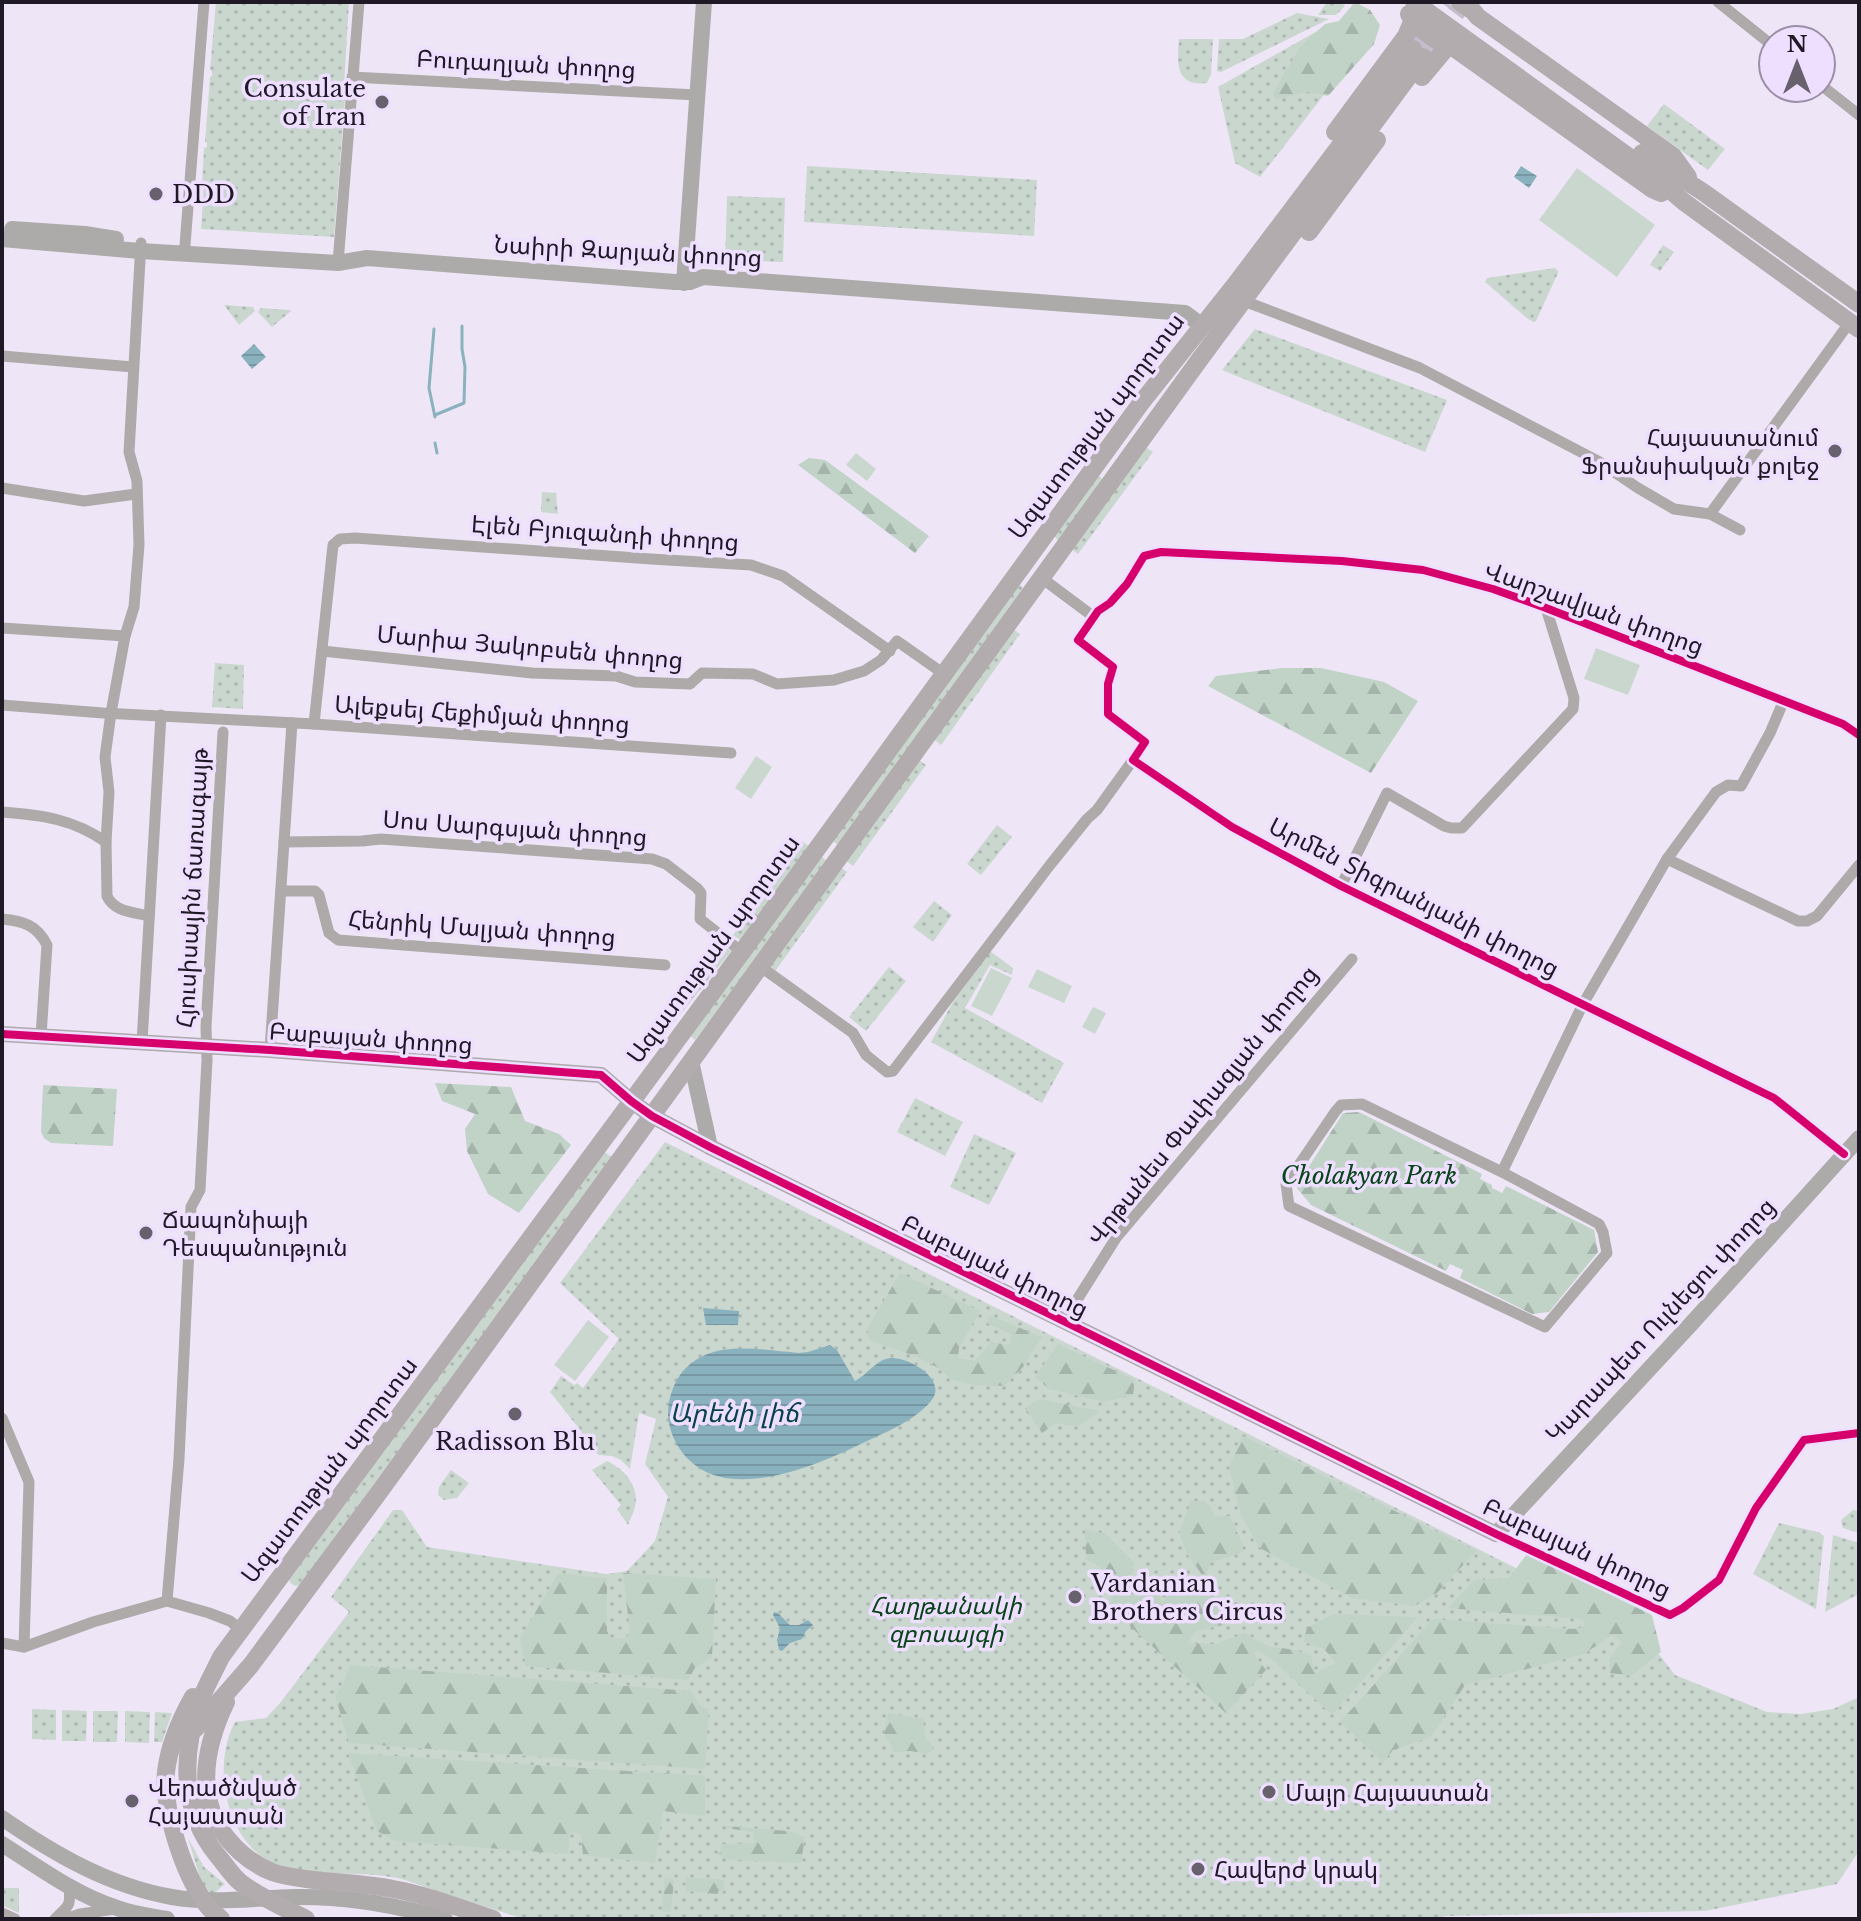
<svg xmlns="http://www.w3.org/2000/svg" width="1861" height="1921" viewBox="0 0 1861 1921" font-family="'Libre Baskerville','Noto Sans Armenian',serif">
	<style>
		.green { fill: url(#green-dots) }
		.forest { fill: url(#forest-firs) }
		.pitch { fill: #cad7cf }
		.water { fill: url(#water-rules) }
		.lines { fill: none; stroke-linecap: round; stroke-linejoin: round }
		.stream { stroke: #8ab2be; stroke-width: 3 }
		.primary-tunnel { stroke: #c5bdcd; stroke-width: 18; stroke-dasharray: 18 9; stroke-linecap: butt }
		.street { stroke: #adaaa9; stroke-width: 11 }
		.secondary { stroke: #adaaaa; stroke-width: 16 }
		.primary { stroke: #b2acaf; stroke-width: 18 }
		.cycleway-casing { stroke: #eedeff; stroke-width: 13 }
		.cycleway { stroke: #d6006c; stroke-width: 8 }
		.poi-dot { fill: #67616e; stroke: #eedeff; stroke-width: 3 }
		.labels { text-anchor: middle; dominant-baseline: central; stroke-width: 7; stroke-linejoin: round; paint-order: stroke }
		.street-label { font-size: 24px; fill: #1f1925; stroke: #eedeff }
		.poi-label { font-size: 24px; fill: #1f1925; stroke: #eedeff; text-anchor: start }
		.park-label { font-size: 24px; font-style: italic; fill: #084417; stroke: #eedeff }
		.water-label { font-size: 26px; font-style: italic; fill: #07424a; stroke: #eedeff }
	</style>
	<defs>
		<pattern id="green-dots" width="8" height="8" patternUnits="userSpaceOnUse" patternTransform="scale(2)"><rect width="8" height="8" fill="#cad7cf"/><path d="M2 2h.1M6 6h.1" fill="none" stroke="#adb8b2" stroke-width="1.8" stroke-linecap="round"/></pattern>
		<pattern id="forest-firs" width="22" height="20" patternUnits="userSpaceOnUse" patternTransform="scale(2)"><rect width="22" height="20" fill="#c1d2c7"/><path d="M5 1l3.5 6h-7zM16 11l3.5 6h-7z" fill="#a5b4ab"/></pattern>
		<pattern id="water-rules" width="6" height="5" patternUnits="userSpaceOnUse" patternTransform="scale(2)"><rect width="6" height="5" fill="#8ab2be"/><path d="M0 2.5h6" fill="none" stroke="#7798a3"/></pattern>
	</defs>
	<rect width="100%" height="100%" fill="#eee6f7"/>
	<!-- green -->
	<g class="green">
		<path d="M216 2H349L344 86 346 87 334 237 201 229 204 185 202 184 204 148 207 147V143L205 142 210 77 212 76V71L210 70Z"/>
		<path d="M1327 2H1340L1345 6 1336 15H1318Z"/>
		<path d="M1297 13 1329 19 1221 72 1217 71 1219 39H1243Z"/>
		<path d="M1326 26 1362 46 1260 177 1235 163 1218 87Z"/>
		<path d="M1179 39H1213L1211 74 1207 83C1175 87 1177 63 1179 39Z"/>
		<path d="M1664 104 1725 149 1708 170 1647 126Z"/>
		<path d="M807 166 1037 180 1034 236 804 222Z"/>
		<path d="M727 196 785 198 783 262 725 260Z"/>
		<path d="M1663 245 1674 252 1660 271 1650 265Z"/>
		<path d="M1555 268 1558 271V273L1536 321 1534 322 1528 319 1485 282 1487 278Z"/>
		<path d="M224 305 253 307 255 311 239 325Z"/>
		<path d="M261 308 290 310 291 311 272 327 258 312Z"/>
		<path d="M1255 329 1447 400 1425 452 1222 370Z"/>
		<path d="M1144 446 1153 452 1078 554 1069 547Z"/>
		<path d="M1098 476 1104 480 1059 541 1054 536Z"/>
		<path d="M542 492 556 493 558 514 541 512Z"/>
		<path d="M1020 585 1023 588 838 845 831 840 1010 596Z"/>
		<path d="M1010 627 1020 634 941 745 931 737Z"/>
		<path d="M215 663 244 665 243 709 212 707Z"/>
		<path d="M917 759 926 765 853 866 845 860Z"/>
		<path d="M997 825 1012 837 981 875 967 864Z"/>
		<path d="M801 841 809 846 740 940 733 935Z"/>
		<path d="M821 856 827 861 695 1040 689 1035Z"/>
		<path d="M839 866 847 872 773 974 764 968Z"/>
		<path d="M934 901 952 915 933 942 913 927Z"/>
		<path d="M724 946 731 951 672 1025 667 1022Z"/>
		<path d="M990 951 1013 968 1012 975 990 965 965 1008 1064 1063 1042 1103 931 1042 953 1002Z"/>
		<path d="M889 967 906 981 866 1031 849 1017Z"/>
		<path d="M915 1098 963 1122 945 1156 897 1132Z"/>
		<path d="M974 1134 1016 1153 989 1205 950 1187Z"/>
		<path d="M665 1142 1640 1630 1675 1675 1767 1712 1801 1714 1833 1709 1859 1697V1851L1837 1884 1705 1911 1447 1916 1430 1919H524C495 1910 466 1900 437 1891 422 1886 406 1879 391 1877 355 1871 316 1877 282 1867 227 1850 210 1767 235 1722L266 1718 280 1703 349 1612 331 1597 393 1510H402L427 1547 606 1574 627 1571 655 1541 668 1497 645 1464 656 1419 639 1413 630 1469 621 1460 612 1456 599 1455 587 1447 581 1431 550 1392 561 1376 574 1385 577 1383 583 1388 619 1339 560 1283Z"/>
		<path d="M603 1151 613 1158 300 1585C295 1587 291 1585 289 1580Z"/>
		<path d="M607 1461C624 1469 640 1486 635 1507 634 1513 630 1519 628 1525L617 1509 621 1505 592 1470Z"/>
		<path d="M451 1470 469 1483 457 1498 444 1500 438 1495 439 1487Z"/>
		<path d="M1853 1510 1859 1511V1533L1843 1528 1841 1520Z"/>
		<path d="M1779 1523 1818 1532 1824 1536 1816 1609 1753 1574Z"/>
		<path d="M1833 1535 1859 1543V1594L1825 1612Z"/>
		<path d="M32 1709 56 1710V1740L32 1739Z"/>
		<path d="M62 1710 87 1711 86 1741H62Z"/>
		<path d="M93 1711H118L117 1742H93Z"/>
		<path d="M125 1711 150 1712 149 1743 125 1742Z"/>
		<path d="M155 1712 172 1713 162 1742H154Z"/>
		<path d="M188 1838 204 1867 225 1884 212 1895 202 1884Z"/>
		<path d="M2 1888H19V1913L2 1905Z"/>
	</g>
	<!-- forest -->
	<g class="forest">
		<path d="M1355 2 1370 10 1380 25 1374 44 1328 96 1306 92 1276 100 1273 93 1300 47 1325 24 1339 21Z"/>
		<path d="M809 458 825 460 929 536 915 553 798 465Z"/>
		<path d="M1282 668H1321L1384 682 1418 701 1371 773 1208 686 1216 676Z"/>
		<path d="M435 1083 511 1087 525 1121 559 1134 571 1145 519 1213 488 1194 467 1151 465 1129 475 1114 442 1101Z"/>
		<path d="M43 1085 117 1089 113 1146 51 1143 44 1138 41 1132Z"/>
		<path d="M1359 1112 1482 1174 1480 1179 1492 1185V1188L1502 1193 1506 1186 1594 1230 1598 1252 1549 1312 1532 1314 1460 1278 1463 1270 1450 1264 1446 1271 1311 1205 1296 1187 1343 1113Z"/>
		<path d="M900 1273 980 1311 959 1348 958 1358 975 1361 991 1342 1010 1345 1012 1334 988 1324 989 1315 1042 1337 1023 1367 1004 1386 974 1385 950 1379C935 1359 893 1349 869 1340L867 1329Z"/>
		<path d="M1058 1344 1135 1380 1133 1395 1104 1402 1049 1389 1035 1377Z"/>
		<path d="M1039 1399 1100 1411 1078 1427 1056 1423 1042 1433 1025 1408Z"/>
		<path d="M1243 1436 1476 1551 1437 1593 1415 1606 1352 1598 1260 1548 1241 1515 1229 1467Z"/>
		<path d="M1191 1501H1205L1211 1507 1214 1516H1230L1243 1546 1241 1553 1210 1563 1205 1579 1187 1554 1179 1533Z"/>
		<path d="M1085 1529 1106 1534 1134 1563 1131 1583 1158 1586 1162 1603 1178 1584 1223 1600 1241 1613 1235 1622 1194 1632 1188 1643 1216 1644 1245 1633 1268 1646 1295 1650 1311 1655 1315 1673 1336 1663 1324 1649 1303 1642 1307 1628 1333 1614 1418 1617 1332 1715 1274 1661 1258 1650 1253 1653 1266 1670 1226 1713 1111 1609C1113 1587 1109 1566 1086 1560Z"/>
		<path d="M1527 1554 1652 1615 1661 1652 1631 1676 1610 1673 1609 1659 1622 1642 1612 1635 1584 1654 1465 1685 1431 1737 1393 1750 1383 1762 1340 1722 1433 1619 1574 1629 1583 1627 1585 1622 1582 1619 1448 1608 1474 1580 1509 1578Z"/>
		<path d="M558 1573 607 1579V1631L611 1639 626 1638 630 1632 623 1573 716 1579 712 1657 695 1668 688 1680 526 1666 520 1639Z"/>
		<path d="M350 1665 691 1691 701 1707 709 1709 705 1769 349 1743 335 1695 343 1685Z"/>
		<path d="M888 1713 923 1719 925 1737 934 1748 927 1754 911 1751 894 1752 884 1733Z"/>
		<path d="M348 1753 705 1776V1816L663 1811 655 1863 583 1855 581 1834 570 1832 568 1854 395 1841 377 1831Z"/>
		<path d="M726 1826 788 1831 805 1837 801 1863 730 1860 719 1855 722 1844 754 1843 753 1832 726 1828Z"/>
		<path d="M686 1877 724 1880V1892L718 1891V1894L685 1891Z"/>
		<path d="M665 1878 674 1879 671 1912 662 1911Z"/>
	</g>
	<!-- pitch -->
	<g class="pitch">
		<path d="M1577 168 1655 225 1617 277 1539 220Z"/>
		<path d="M856 453 876 469 867 481 846 465Z"/>
		<path d="M1596 648 1640 665 1628 695 1584 679Z"/>
		<path d="M756 756 772 767 751 799 735 788Z"/>
		<path d="M991 968 1012 978 992 1016 971 1006Z"/>
		<path d="M1037 969 1072 986 1064 1003 1028 987Z"/>
		<path d="M1093 1007 1106 1013 1095 1034 1082 1027Z"/>
		<path d="M588 1320 609 1337 575 1381 554 1365Z"/>
	</g>
	<!-- water -->
	<g class="water">
		<path d="M1521 166 1537 176 1529 188 1514 177Z"/>
		<path d="M254 344 266 357 252 369 241 356Z"/>
		<path d="M703 1308 739 1311 738 1325H706Z"/>
		<path d="M830 1345 837 1350 855 1381C867 1375 876 1360 890 1358 908 1356 949 1380 931 1401 914 1421 888 1431 865 1442 818 1465 731 1503 688 1459 676 1447 669 1431 668 1415 668 1400 672 1387 680 1375 708 1337 758 1350 799 1353L808 1352Z"/>
		<path d="M774 1612 778 1613 790 1625H799L808 1620 813 1625 806 1631 802 1639 790 1643 782 1651 779 1650 777 1640 780 1628 773 1615Z"/>
	</g>
	<g class="lines">
		<!-- stream -->
		<g class="stream">
			<path d="M434 329 429 388 435 417"/>
			<path d="M435 415 464 403 465 367 462 349V326"/>
			<path d="M435 443 437 453"/>
		</g>
		<!-- primary-tunnel -->
		<g class="primary-tunnel">
			<path d="M1413 49 1446 2"/>
			<path d="M1423 57 1464 2"/>
		</g>
		<!-- street -->
		<g class="street">
			<path d="M1718 2 1773 46"/>
			<path d="M352 77 697 95"/>
			<path d="M1821 85 1859 115"/>
			<path d="M141 243 129 452 137 481 139 545 134 607 125 636 111 713 105 757 109 792 106 842 107 896C114 912 134 912 149 916"/>
			<path d="M185 245 204 2"/>
			<path d="M338 263 359 2"/>
			<path d="M1244 301 1420 368 1598 461 1638 488 1674 509 1710 514 1850 322"/>
			<path d="M2 356 133 367"/>
			<path d="M2 488 84 501 136 494"/>
			<path d="M1710 514 1740 530"/>
			<path d="M1043 579 1094 617"/>
			<path d="M2 628 125 636"/>
			<path d="M322 651 532 673 616 676 635 682 690 684 702 673 753 674 777 684 834 680 864 671 881 660 897 641 944 674"/>
			<path d="M2 705 103 713 314 724 731 753"/>
			<path d="M314 724 333 545 340 539 355 538 651 559 751 565 783 576 890 651"/>
			<path d="M2 812C42 815 73 819 106 842"/>
			<path d="M284 842 362 841 381 839 652 859 666 864 697 888 701 893 700 919 742 952"/>
			<path d="M1667 859 1798 921H1807L1817 916 1859 865"/>
			<path d="M1341 886 1387 793 1444 826 1451 828H1462L1573 709 1574 698 1546 608"/>
			<path d="M281 891H315L319 895 329 933 338 940 665 965"/>
			<path d="M2 919C23 921 37 925 47 945L41 1036"/>
			<path d="M761 967 853 1033 866 1055 887 1072 893 1071 1050 865 1087 819 1097 810 1133 760"/>
			<path d="M142 1042 161 715"/>
			<path d="M270 1050 292 723"/>
			<path d="M1362 1104 1502 1172 1599 1224 1603 1232 1607 1253 1545 1327 1289 1206 1286 1184 1335 1112 1341 1105Z"/>
			<path d="M1844 1154 1774 1098 1341 886 1232 827 1133 760 1145 742 1108 714V684L1113 667 1078 640 1098 611 1110 603 1127 584 1144 556 1161 552 1342 561 1423 570 1493 589 1546 608 1843 724 1859 735"/>
			<path d="M1502 1172 1583 1004 1667 859 1716 792 1728 785 1741 786 1770 733 1784 700"/>
			<path d="M1063 1322 1116 1238 1352 959"/>
			<path d="M2 1418 29 1482 24 1647"/>
			<path d="M1496 1534 1670 1615 1683 1608 1719 1580 1756 1508 1804 1440 1859 1433"/>
			<path d="M167 1601 179 1459 191 1207 200 1190 207 1060 206 1027 223 732"/>
			<path d="M2 1643 24 1647 93 1622 167 1601 209 1613 230 1621 241 1630"/>
			<path d="M2 1913 15 1919"/>
			<path d="M55 1919C69 1905 71 1907 69 1886"/>
			<path d="M65 1919 80 1914 115 1909"/>
		</g>
		<!-- secondary -->
		<g class="secondary">
			<path d="M12 229 85 234 116 239"/>
			<path d="M2 239 140 251 338 263 367 258 675 282H690L703 277C860 289 1016 300 1172 312L1185 313 1201 325"/>
			<path d="M684 283 704 2"/>
			<path d="M2 1034 270 1050 601 1075 631 1101 652 1116 710 1147 1496 1534 1691 1324 1859 1138"/>
			<path d="M691 1061 710 1147"/>
			<path d="M2 1818C54 1854 109 1886 172 1897 209 1904 256 1898 294 1897 345 1896 396 1905 445 1919"/>
			<path d="M2 1844C38 1867 76 1895 117 1908 133 1914 150 1916 167 1919"/>
		</g>
		<!-- primary -->
		<g class="primary">
			<path d="M1414 2 1643 167 1684 202 1859 329"/>
			<path d="M1460 2 1473 11 1478 17 1673 156 1688 177"/>
			<path d="M1409 14C1414 27 1444 48 1457 47"/>
			<path d="M1454 48 1652 189 1661 193"/>
			<path d="M1422 77 1447 47"/>
			<path d="M1335 132 1406 36 1412 22"/>
			<path d="M1642 153 1703 192 1859 304"/>
			<path d="M1309 232 1377 140"/>
			<path d="M193 1697C180 1720 169 1746 166 1772 162 1807 183 1872 204 1901 208 1908 215 1914 221 1919"/>
			<path d="M226 1702C207 1742 195 1789 221 1830 234 1849 250 1863 272 1872 285 1877 300 1878 314 1880 340 1883 367 1884 393 1889 427 1895 460 1908 493 1919"/>
			<path d="M195 1729 251 1665 380 1491 1200 359 1423 57"/>
			<path d="M306 1919C285 1908 261 1898 241 1883 232 1876 225 1864 217 1855 181 1810 181 1755 200 1702 205 1687 214 1672 221 1657L742 952 1141 403 1238 281 1413 49"/>
		</g>
		<defs>
			<g id="cycleway">
				<path d="M2 1034 270 1050 601 1075 631 1101 652 1116 710 1147 1496 1534 1670 1615 1683 1608 1719 1580 1756 1508 1804 1440 1859 1433"/>
				<path d="M1844 1154 1774 1098 1341 886 1232 827 1133 760 1145 742 1108 714V684L1113 667 1078 640 1098 611 1110 603 1127 584 1144 556 1161 552 1342 561 1423 570 1493 589 1546 608 1843 724 1859 735"/>
			</g>
		</defs>
		<!-- cycleway casing -->
		<use href="#cycleway" class="cycleway-casing"/>
		<!-- cycleway -->
		<use href="#cycleway" class="cycleway"/>
	</g>
	<!-- markers -->
	<g class="poi-dot">
		<circle cx="382" cy="102" r="8"/>
		<circle cx="156" cy="194" r="8"/>
		<circle cx="1835" cy="451" r="8"/>
		<circle cx="146" cy="1233" r="8"/>
		<circle cx="515" cy="1414" r="8"/>
		<circle cx="1075" cy="1597" r="8"/>
		<circle cx="1269" cy="1792" r="8"/>
		<circle cx="132" cy="1801" r="8"/>
		<circle cx="1198" cy="1869" r="8"/>
	</g>
	<g class="labels">
		<!-- street labels -->
		<g class="street-label">
			<text transform="translate(526 64) rotate(3)">Բուդաղյան փողոց</text>
			<text transform="translate(628 251) rotate(3)">Նաիրի Զարյան փողոց</text>
			<text transform="translate(1096 426) rotate(-53)">Ազատության պողոտա</text>
			<text transform="translate(605 533) rotate(4)">Էլեն Բյուզանդի փողոց</text>
			<text transform="translate(1594 608) rotate(20)">Վարշավյան փողոց</text>
			<text transform="translate(530 647) rotate(5)">Մարիա Յակոբսեն փողոց</text>
			<text transform="translate(482 714) rotate(4)">Ալեքսեյ Հեքիմյան փողոց</text>
			<text transform="translate(515 828) rotate(4)">Սոս Սարգսյան փողոց</text>
			<text transform="translate(192 888) rotate(-87)">Հյուսիսային ճառագայթ</text>
			<text transform="translate(1414 897) rotate(27)">Արմեն Տիգրանյանի փողոց</text>
			<text transform="translate(482 928) rotate(4)">Հենրիկ Մալյան փողոց</text>
			<text transform="translate(713 949) rotate(-54)">Ազատության պողոտա</text>
			<text transform="translate(371 1038) rotate(4)">Բաբայան փողոց</text>
			<text transform="translate(1202 1105) rotate(-51)">Վրթանես Փափազյան փողոց</text>
			<text transform="translate(995 1266) rotate(26)">Բաբայան փողոց</text>
			<text transform="translate(1660 1320) rotate(-47)">Կարապետ Ուլնեցու փողոց</text>
			<text transform="translate(329 1470) rotate(-53)">Ազատության պողոտա</text>
			<text transform="translate(1577 1548) rotate(25)">Բաբայան փողոց</text>
		</g>
		<!-- poi labels -->
		<g class="poi-label">
			<text x="366" y="88" text-anchor="end">Consulate<tspan x="366" dy="28">of Iran</tspan></text>
			<text x="172" y="194">DDD</text>
			<text x="1819" y="437" text-anchor="end">Հայաստանում<tspan x="1819" dy="28">Ֆրանսիական քոլեջ</tspan></text>
			<text x="162" y="1219">Ճապոնիայի<tspan x="162" dy="28">Դեսպանություն</tspan></text>
			<text x="515" y="1441" text-anchor="middle">Radisson Blu</text>
			<text x="1091" y="1583">Vardanian<tspan x="1091" dy="28">Brothers Circus</tspan></text>
			<text x="148" y="1787">Վերածնված<tspan x="148" dy="28">Հայաստան</tspan></text>
			<text x="1285" y="1792">Մայր Հայաստան</text>
			<text x="1214" y="1869">Հավերժ կրակ</text>
		</g>
		<!-- park labels -->
		<g class="park-label">
			<text x="1369" y="1175">Cholakyan Park</text>
			<text x="946" y="1605">Հաղթանակի<tspan x="946" dy="28">զբոսայգի</tspan></text>
		</g>
		<!-- water labels -->
		<g class="water-label">
			<text x="734" y="1413">Արենի լիճ</text>
		</g>
	</g>
	<!-- border -->
	<rect width="1861" height="1921" fill="none" stroke="#1f1925" stroke-width="8"/>
	<!-- north arrow -->
	<g transform="translate(1797 64)"><circle r="38" fill="#eedeff" stroke="#9b8fa8" stroke-width="2"/>
	<path d="M0-6L14 30L0 20L-14 30Z" fill="#67616e"/>
	<text y="-12" font-size="22" font-weight="bold" text-anchor="middle" fill="#1f1925">N</text>
	</g>
</svg>
